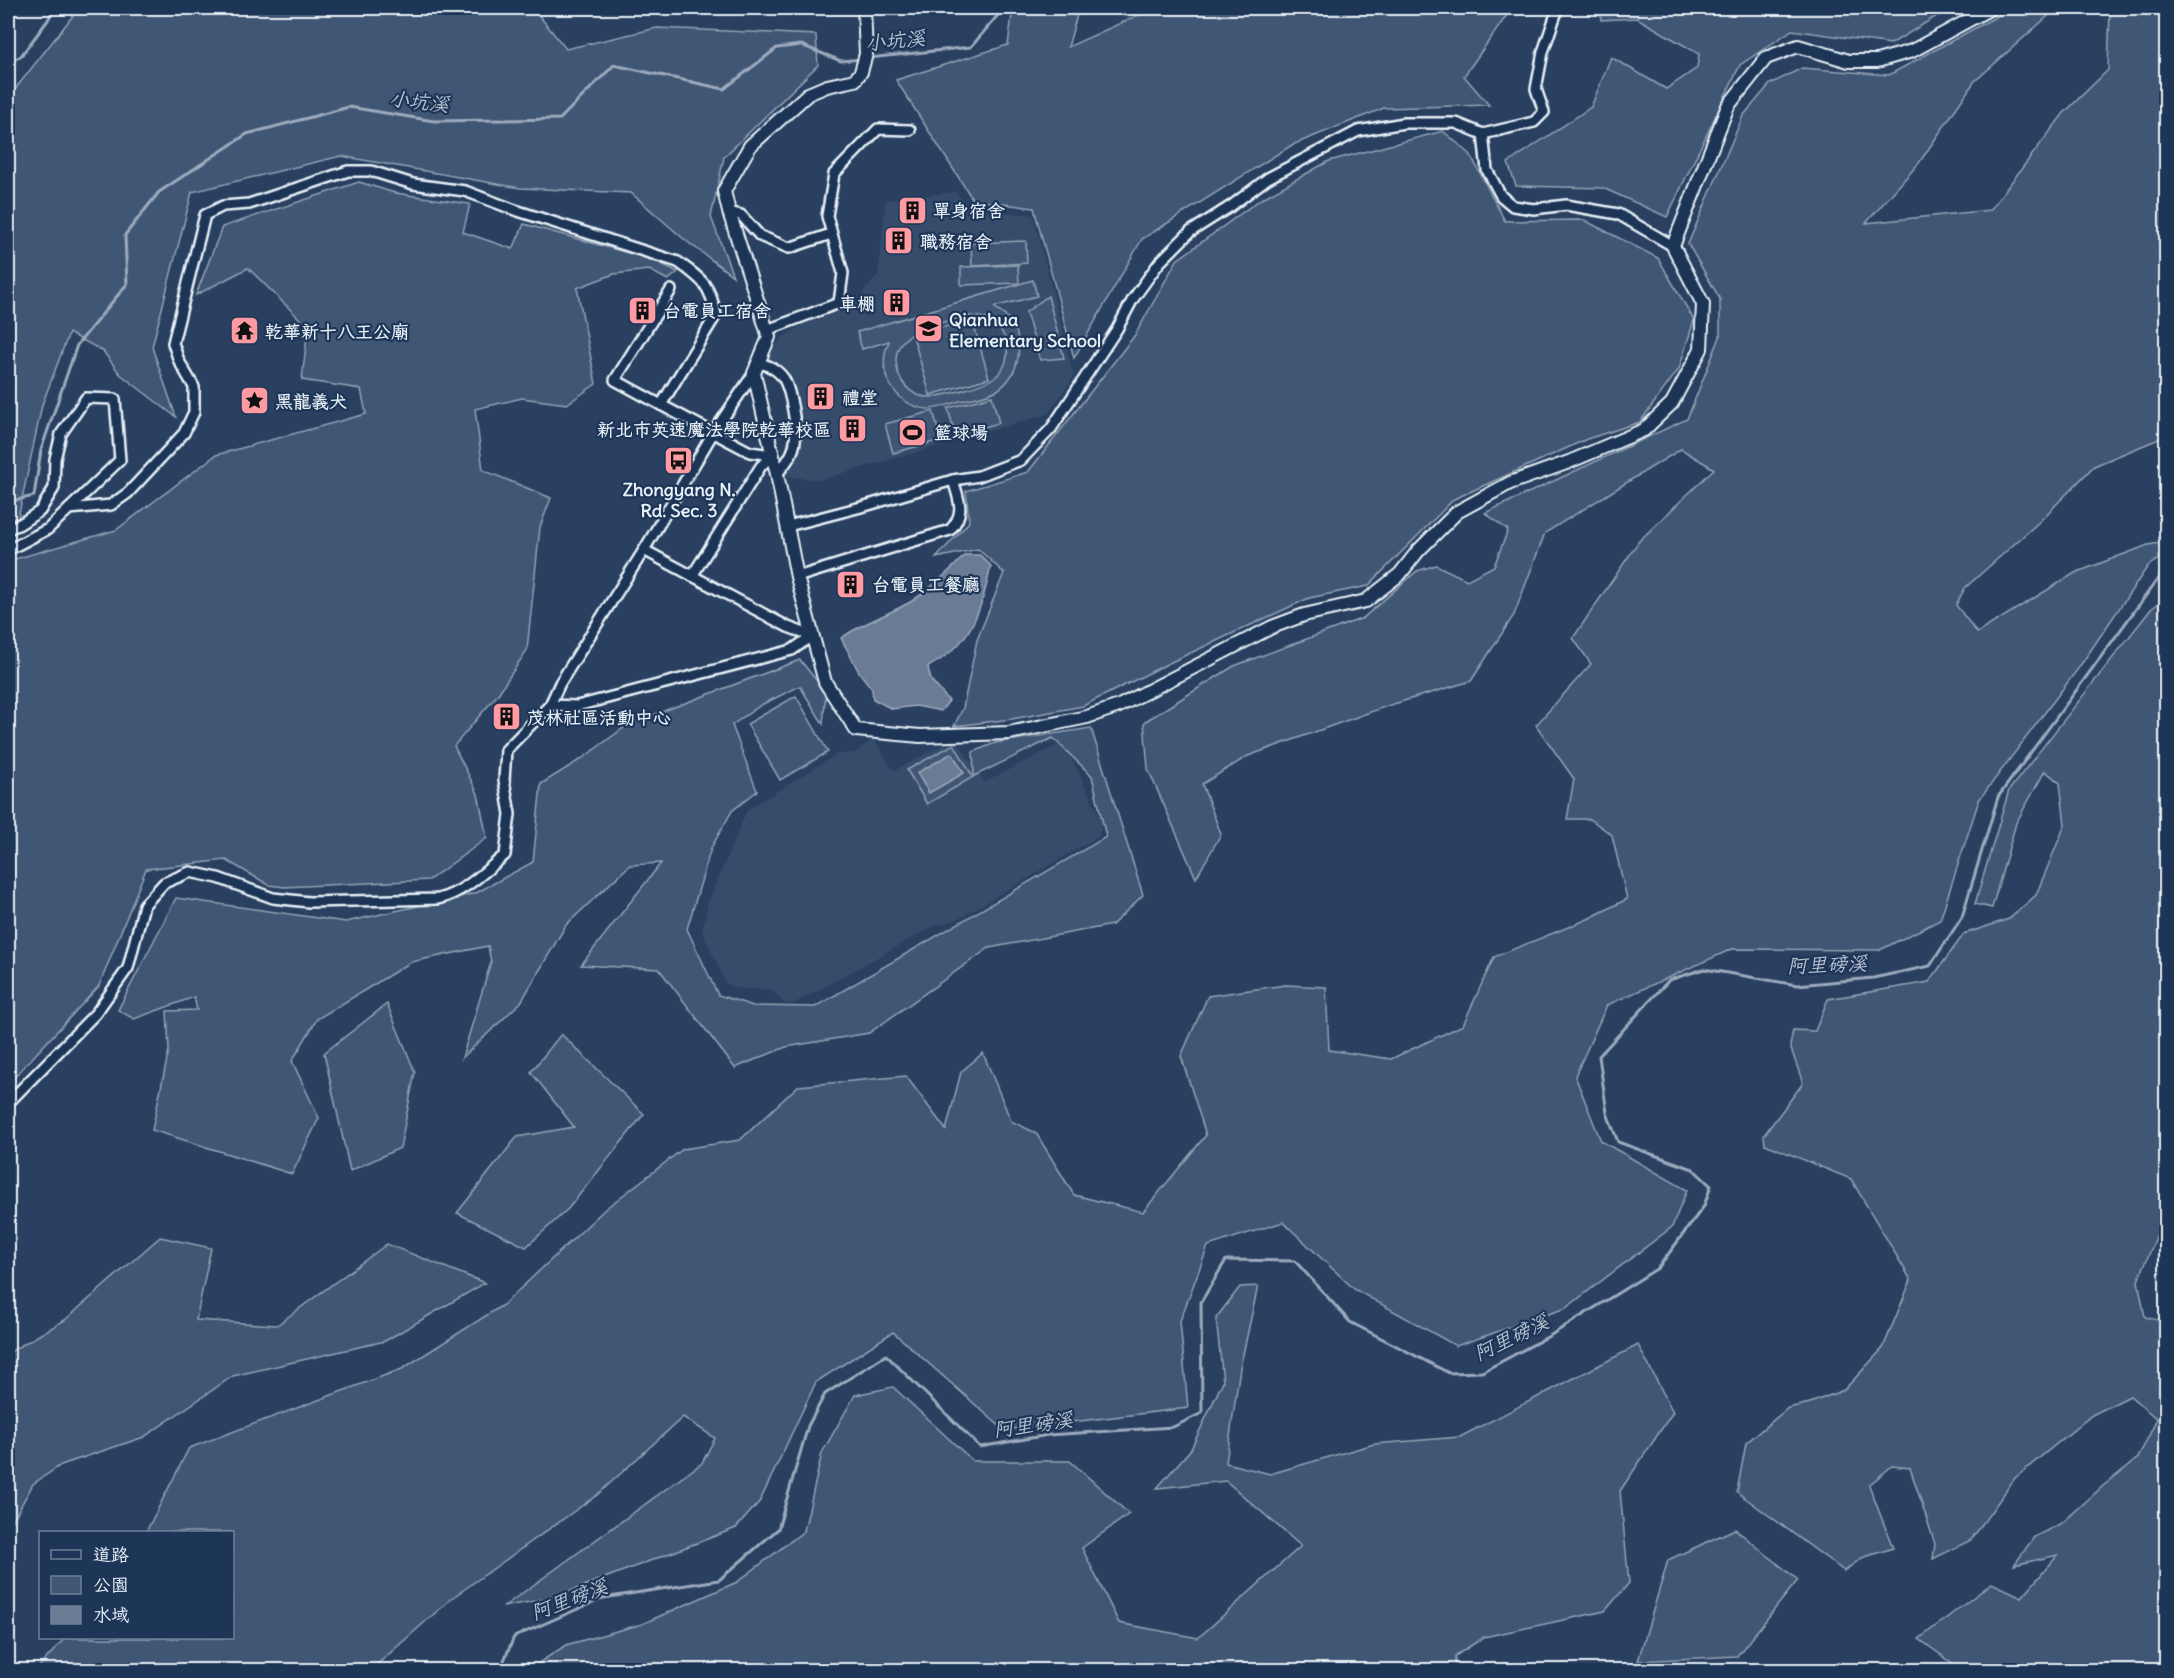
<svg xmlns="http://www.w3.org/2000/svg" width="2174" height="1678" viewBox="0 0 2174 1678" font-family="Delius,'LXGW WenKai TC',sans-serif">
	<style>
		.built { fill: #364d6b }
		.green { fill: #415774; stroke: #94a4b6; stroke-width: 1.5; fill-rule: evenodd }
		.water { fill: #6b7c95; stroke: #9dabbd; stroke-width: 1.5 }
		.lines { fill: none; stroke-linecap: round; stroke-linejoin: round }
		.stream { stroke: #9dabbd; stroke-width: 3 }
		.street-casing { stroke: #e8f1f8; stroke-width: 14 }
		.secondary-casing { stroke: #e8f1f8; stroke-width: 16 }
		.street { stroke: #1d3557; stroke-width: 9 }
		.secondary { stroke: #1d3557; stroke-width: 12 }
		.labels { text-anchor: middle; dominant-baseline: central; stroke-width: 4.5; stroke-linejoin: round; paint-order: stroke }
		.poi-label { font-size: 18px; font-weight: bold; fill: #e8f1f8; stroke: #1d3557; text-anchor: start }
		.water-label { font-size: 20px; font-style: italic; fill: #b6c2d0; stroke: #1d3557 }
	</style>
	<rect width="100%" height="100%" fill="#294061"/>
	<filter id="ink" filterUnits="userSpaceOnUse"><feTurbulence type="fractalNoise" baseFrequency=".0167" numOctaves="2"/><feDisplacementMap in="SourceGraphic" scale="12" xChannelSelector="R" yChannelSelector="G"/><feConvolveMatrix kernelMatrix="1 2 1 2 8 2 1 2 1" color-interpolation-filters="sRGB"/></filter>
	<g filter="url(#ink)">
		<!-- built -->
		<g class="built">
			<path d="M956 192 970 209 1033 215 1074 376 1048 414 819 480 785 476 796 463 800 439 797 411 786 377 765 356 783 337 806 322 852 305 878 275 886 200Z"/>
			<path d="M955 738 985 782 1063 742 1103 822 1099 836 958 919 932 927 795 1003 785 1004 772 990 734 988 726 983 702 932 708 903 747 810 837 754 854 753 874 739 894 771Z"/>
		</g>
		<!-- green -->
		<g class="green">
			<path d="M79 8H533L566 49 657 28 816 35 818 65 724 157 711 217 733 276 685 240 631 193 520 188 341 156 192 192 152 347 176 417 120 374 103 351 69 333 42 405 18 518 8 519V98Z"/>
			<path d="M1013 8H1079L1068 47 1154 8H1512L1464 76 1489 105 1384 108 1292 145 1142 239 1074 358 1034 208 973 200 896 80 1008 45Z"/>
			<path d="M1601 8H1950L1891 44 1792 30 1740 65 1667 217 1603 188 1516 186 1508 163 1591 107 1611 57 1666 89 1697 68 1699 54 1637 18 1601 20Z"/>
			<path d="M2012 8H2057L1974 82 1919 163 1866 223 1990 210 2064 113 2108 70 2110 8H2166V436L2094 466 2040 521 1965 588 1956 605 1977 633 2075 573 2148 545 2166 542V554L2148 566 2080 666 1979 800 1940 920 1880 950 1732 949 1607 1005 1575 1076 1601 1141 1687 1190 1672 1227 1566 1308 1456 1346 1354 1289 1283 1222 1208 1246 1180 1321 1188 1408 1004 1430 893 1332 816 1382 760 1501 736 1528 555 1597 503 1607 702 1463 715 1438 683 1417 597 1495 452 1598 371 1670H36L65 1638H232V1532H146L189 1448 402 1369 503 1305 605 1209 683 1149 740 1140 798 1086 906 1076 946 1130 961 1072 983 1053 1011 1121 1036 1133 1074 1195 1143 1212 1206 1135 1181 1056 1208 996 1285 985 1326 987 1329 1050 1391 1059 1463 1025 1494 957 1588 919 1627 899 1612 835 1590 819H1567L1574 779 1536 725 1591 664 1573 638 1639 541 1714 469 1681 449 1545 533 1514 615 1471 681 1387 706 1248 756 1202 784 1221 834 1196 878 1148 769 1144 722 1234 666 1363 618 1417 571 1436 565 1467 580 1494 566 1508 530 1485 513 1687 419 1720 337V299L1688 244 1743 116 1770 84 1802 68 1889 75Z"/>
			<path d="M1443 131 1470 154 1505 221 1584 220 1658 258 1694 320 1679 369 1640 422 1587 439 1454 499 1368 586 1309 598 1169 663 1083 706 1012 719 954 726 963 708 977 640 1004 573 978 549 936 558 969 522 966 491 1028 472 1135 335 1177 260 1261 199 1329 161Z"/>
			<path d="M359 182 395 193 470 204 463 232 513 249 524 224 653 260 678 272 668 280 649 270 614 274 577 288 596 384 567 404 522 398 475 409 483 470 551 498 540 527 527 650 498 694 454 746 478 794 487 838 429 880 284 887 269 885 226 860 146 869 99 986 8 1084V561L116 530 216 455 366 414 361 389 302 380 308 327 248 268 196 295 222 227Z"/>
			<path d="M1026 241 1027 263 972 266 971 243Z"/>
			<path d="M1018 265 1019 283 961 285V267Z"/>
			<path d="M1033 280 1037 296 994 307C997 310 1002 312 1005 315 1026 335 1022 372 999 389 988 396 972 398 960 401 950 404 938 409 928 409 901 407 880 381 885 354 885 350 888 345 889 341L862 349 857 332ZM970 316C975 317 983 317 988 319 1009 330 1015 362 995 377 982 386 944 396 929 397 901 398 885 357 905 339 921 325 949 321 970 316Z"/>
			<path d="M1048 296 1064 358 1040 360 1026 312Z"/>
			<path d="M972 319 989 378 930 395 913 336Z"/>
			<path d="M992 396 999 423 955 435 948 408Z"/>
			<path d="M933 411 941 440 893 453 885 424Z"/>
			<path d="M2166 598V1213L2138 1281 2145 1317 2166 1322V1670H1962L1919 1639 1992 1583 2022 1597 2058 1555 2014 1565 2034 1537 2062 1523 2103 1486 2138 1458 2157 1419 2130 1396 2092 1415 2015 1478 1971 1540 1933 1559 1935 1544 1910 1468 1892 1466 1869 1485 1893 1548 1862 1558 1844 1571 1737 1492 1746 1443 1788 1408 1810 1403 1844 1390 1883 1348 1911 1280 1851 1179 1765 1144 1764 1135 1803 1083 1790 1046 1793 1030 1815 1031 1828 999 1929 982 1964 934 2009 919 2036 895 2065 825 2060 783 2045 771 2016 823 1992 908 1975 904 2009 790 2151 609Z"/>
			<path d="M800 660 826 692 823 724 800 686 761 705 732 725 757 791 732 811 711 848 687 929 718 995 753 1006 815 1007 1106 837 1092 776 1053 738 974 776 973 752 995 743 1091 728 1143 895 1112 925 989 948 869 1033 786 1047 735 1068 659 969 581 965 661 863 630 865 566 925 521 1002 462 1058 491 962 488 946 411 962 317 1019 292 1061 319 1118 292 1174 152 1130 169 1050 167 1011 197 1010 194 997 134 1019 118 1010 176 898 346 922 476 893 533 862 541 784 583 758 629 724Z"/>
			<path d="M796 696 828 752 780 780 747 724Z"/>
			<path d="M954 744 973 777 927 804 907 770Z"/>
			<path d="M387 1004 415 1072 400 1148 350 1171 324 1053Z"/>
			<path d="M561 1034 644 1114 568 1209 526 1247 457 1213 517 1137 574 1127 531 1072Z"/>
			<path d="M160 1237 211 1248 196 1320 277 1325 387 1244 485 1283 385 1341 233 1376 144 1437 61 1465 33 1484 8 1529V1353L65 1320Z"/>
			<path d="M1258 1286 1240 1368 1226 1463 1270 1474 1374 1444 1460 1437 1638 1345 1673 1412 1620 1491 1629 1583 1605 1611 1484 1637 1455 1656V1670H528L566 1645 642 1624 737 1582 804 1531 822 1453 855 1395 893 1387 973 1461H1070L1129 1514 1082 1548 1119 1623 1198 1638 1301 1546 1226 1481 1157 1488 1191 1449 1223 1381 1216 1318 1240 1287Z"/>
			<path d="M1735 1529 1798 1580 1737 1656 1638 1661 1668 1560Z"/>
		</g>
		<!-- water -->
		<g class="water">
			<path d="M965 555H980L991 566C984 598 975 634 948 654 942 659 935 663 928 667L931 680 949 701 941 711 916 706 892 709 873 699 872 689 859 672 841 638C864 622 888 615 912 601 932 588 949 572 965 555Z"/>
			<path d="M952 753 964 773 929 793 917 773Z"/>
		</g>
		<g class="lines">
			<!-- stream -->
			<g class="stream">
				<path d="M869 58 971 47 1004 8"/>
				<path d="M8 63 21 56 48 20 54 8"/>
				<path d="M8 502 34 496 41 450 77 345 127 284 125 235 159 192 247 134 349 107 434 121 560 119 614 65 724 89 777 48 801 45 841 61 862 59"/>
				<path d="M500 1670 514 1637 603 1598 719 1580 778 1529 808 1426 825 1394 886 1355 980 1447 1048 1435 1173 1427 1202 1413 1201 1302 1226 1260 1295 1261 1350 1322 1449 1373 1482 1372 1551 1335 1658 1268 1704 1206 1711 1186 1693 1169 1618 1142 1607 1113 1599 1056 1669 980 1704 969 1797 985 1873 978 1930 966 1962 917 1998 797 2163 572 2166 571"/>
			</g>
			<defs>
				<g id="street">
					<path d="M1483 134 1534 122 1544 112 1536 89 1543 52 1558 8"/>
					<path d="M729 212 741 215 760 236 789 248 831 234"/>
					<path d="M767 330 839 303 843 273 827 216 834 174 878 129 910 130"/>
					<path d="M756 364C766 362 779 371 784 379 791 392 797 427 795 441 794 454 785 464 777 474"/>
					<path d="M661 405 615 380 671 290"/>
					<path d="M788 526 865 506 953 480 979 476 1021 460 1051 429 1117 329 1133 299 1159 263 1190 232 1231 206 1268 178 1358 131 1404 123H1456L1483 134 1487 170 1501 196 1513 206 1534 209 1566 205 1618 214 1673 246"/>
					<path d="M8 529 20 524 40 511 54 488 55 459 61 434 86 398 115 399 120 460 69 509"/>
					<path d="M8 550 48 529 69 509 111 505 128 493 184 433 194 412V387L179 361 173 343 205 215 223 206 249 204 348 171H371L413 184 465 191 515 210 678 262C703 280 710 285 716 315L661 405 750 452 773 455"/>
					<path d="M644 550 788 627 812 636"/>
					<path d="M692 576 761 466 773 455"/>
					<path d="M797 577 950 530C966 513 959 500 953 480"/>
					<path d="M550 705 577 706 792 650 812 636"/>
					<path d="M8 1103 96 1013 128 968 144 905 164 883 190 872 218 878 273 898 309 902 438 899C465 892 484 872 505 855L510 814 504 780 506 750 550 705 560 683 644 550 713 433 754 373"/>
				</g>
				<path id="secondary" d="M864 8 866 54 861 72 855 80 827 86 808 94 750 146 724 191 729 212 769 337 754 373 777 474 797 577 825 682 856 730 920 736 1009 733 1087 717 1119 706 1272 627 1304 615 1366 601 1400 574 1418 551 1457 512 1510 483 1569 462 1644 430 1672 403 1701 349 1703 304 1673 246 1728 106 1766 58 1798 46 1849 61H1877L1912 51 1991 8"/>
			</defs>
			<!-- street casing -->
			<use href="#street" class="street-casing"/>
			<!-- secondary casing -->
			<use href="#secondary" class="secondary-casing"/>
			<!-- street -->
			<use href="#street" class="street"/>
			<!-- secondary -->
			<use href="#secondary" class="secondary"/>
		</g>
	</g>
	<!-- icons -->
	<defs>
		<symbol id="building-square" viewBox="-11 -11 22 22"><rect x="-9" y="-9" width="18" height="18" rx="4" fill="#ff9aa2" stroke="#1d3557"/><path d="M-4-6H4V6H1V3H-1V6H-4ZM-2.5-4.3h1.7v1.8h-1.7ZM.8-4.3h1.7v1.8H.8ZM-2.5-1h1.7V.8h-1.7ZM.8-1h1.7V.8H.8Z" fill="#111"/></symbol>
		<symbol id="school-square" viewBox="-11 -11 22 22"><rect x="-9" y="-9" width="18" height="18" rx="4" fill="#ff9aa2" stroke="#1d3557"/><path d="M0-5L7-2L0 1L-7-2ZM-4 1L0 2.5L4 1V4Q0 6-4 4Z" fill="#111"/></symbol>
		<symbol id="temple-square" viewBox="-11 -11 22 22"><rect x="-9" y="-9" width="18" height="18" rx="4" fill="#ff9aa2" stroke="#1d3557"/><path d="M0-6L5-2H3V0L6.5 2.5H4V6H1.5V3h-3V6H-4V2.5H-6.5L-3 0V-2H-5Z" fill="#111"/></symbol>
		<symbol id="sight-square" viewBox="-11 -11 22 22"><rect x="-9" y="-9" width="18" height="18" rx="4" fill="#ff9aa2" stroke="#1d3557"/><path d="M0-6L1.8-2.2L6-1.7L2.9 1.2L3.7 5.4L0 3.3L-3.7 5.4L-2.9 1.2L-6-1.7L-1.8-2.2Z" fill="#111"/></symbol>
		<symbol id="stadium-square" viewBox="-11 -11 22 22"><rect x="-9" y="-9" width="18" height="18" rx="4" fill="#ff9aa2" stroke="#1d3557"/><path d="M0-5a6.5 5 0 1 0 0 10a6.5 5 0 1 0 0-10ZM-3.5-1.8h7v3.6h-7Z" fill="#111"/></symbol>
		<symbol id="bus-square" viewBox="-11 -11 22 22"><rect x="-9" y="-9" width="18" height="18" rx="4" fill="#ff9aa2" stroke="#1d3557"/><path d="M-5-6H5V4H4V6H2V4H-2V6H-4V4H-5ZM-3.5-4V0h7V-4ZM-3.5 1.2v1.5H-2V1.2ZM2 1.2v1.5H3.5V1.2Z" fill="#111"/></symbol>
	</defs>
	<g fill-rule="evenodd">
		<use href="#building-square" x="896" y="194" width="33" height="33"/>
		<use href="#building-square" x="882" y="224" width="33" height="33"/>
		<use href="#building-square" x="880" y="286" width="33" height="33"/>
		<use href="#building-square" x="626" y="294" width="33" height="33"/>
		<use href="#school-square" x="912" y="312" width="33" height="33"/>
		<use href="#temple-square" x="228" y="314" width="33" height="33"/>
		<use href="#building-square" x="804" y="380" width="33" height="33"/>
		<use href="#sight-square" x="238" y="384" width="33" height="33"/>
		<use href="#building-square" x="836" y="412" width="33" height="33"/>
		<use href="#stadium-square" x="896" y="416" width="33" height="33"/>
		<use href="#bus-square" x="662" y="444" width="33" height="33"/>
		<use href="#building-square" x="834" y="568" width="33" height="33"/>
		<use href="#building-square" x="490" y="700" width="33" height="33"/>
	</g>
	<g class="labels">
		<!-- poi labels -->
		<g class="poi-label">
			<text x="933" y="210">單身宿舍</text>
			<text x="920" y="241">職務宿舍</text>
			<text x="875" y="303" text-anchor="end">車棚</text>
			<text x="663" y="310">台電員工宿舍</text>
			<text x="949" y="319">Qianhua<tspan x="949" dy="21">Elementary School</tspan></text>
			<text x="265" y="331">乾華新十八王公廟</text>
			<text x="842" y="397">禮堂</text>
			<text x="275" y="401">黑龍義犬</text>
			<text x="831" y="429" text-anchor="end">新北市英速魔法學院乾華校區</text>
			<text x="934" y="432">籃球場</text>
			<text x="679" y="489" text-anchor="middle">Zhongyang N.<tspan x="679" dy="21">Rd. Sec. 3</tspan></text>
			<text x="872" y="584">台電員工餐廳</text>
			<text x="527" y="717">茂林社區活動中心</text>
		</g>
		<!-- water labels -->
		<g class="water-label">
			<text transform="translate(895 40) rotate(-6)">小坑溪</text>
			<text transform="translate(419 101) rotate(6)">小坑溪</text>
			<text transform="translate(1827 964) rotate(-2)">阿里磅溪</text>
			<text transform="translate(1511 1337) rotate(-26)">阿里磅溪</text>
			<text transform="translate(1033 1424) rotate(-8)">阿里磅溪</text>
			<text transform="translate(569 1599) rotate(-21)">阿里磅溪</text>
		</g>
	</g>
	<!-- margin -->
	<rect width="2174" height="1678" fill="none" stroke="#1d3557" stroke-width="30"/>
	<rect x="15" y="15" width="2144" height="1648" fill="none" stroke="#e8f1f8" stroke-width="2" filter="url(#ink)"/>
	<!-- legend -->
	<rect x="39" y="1531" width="195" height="108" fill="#1d3557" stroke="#6e8097" stroke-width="1.5"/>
	<rect x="51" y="1550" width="30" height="9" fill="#1d3557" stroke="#6e8097" stroke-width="1.5"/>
	<text x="93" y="1561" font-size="18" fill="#e8f1f8">道路</text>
	<rect x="51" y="1576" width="30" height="18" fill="#415774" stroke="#6e8097" stroke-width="1.5"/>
	<text x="93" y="1591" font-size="18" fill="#e8f1f8">公園</text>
	<rect x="51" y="1606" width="30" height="18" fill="#6b7c95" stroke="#6e8097" stroke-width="1.5"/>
	<text x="93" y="1621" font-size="18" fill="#e8f1f8">水域</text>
</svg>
